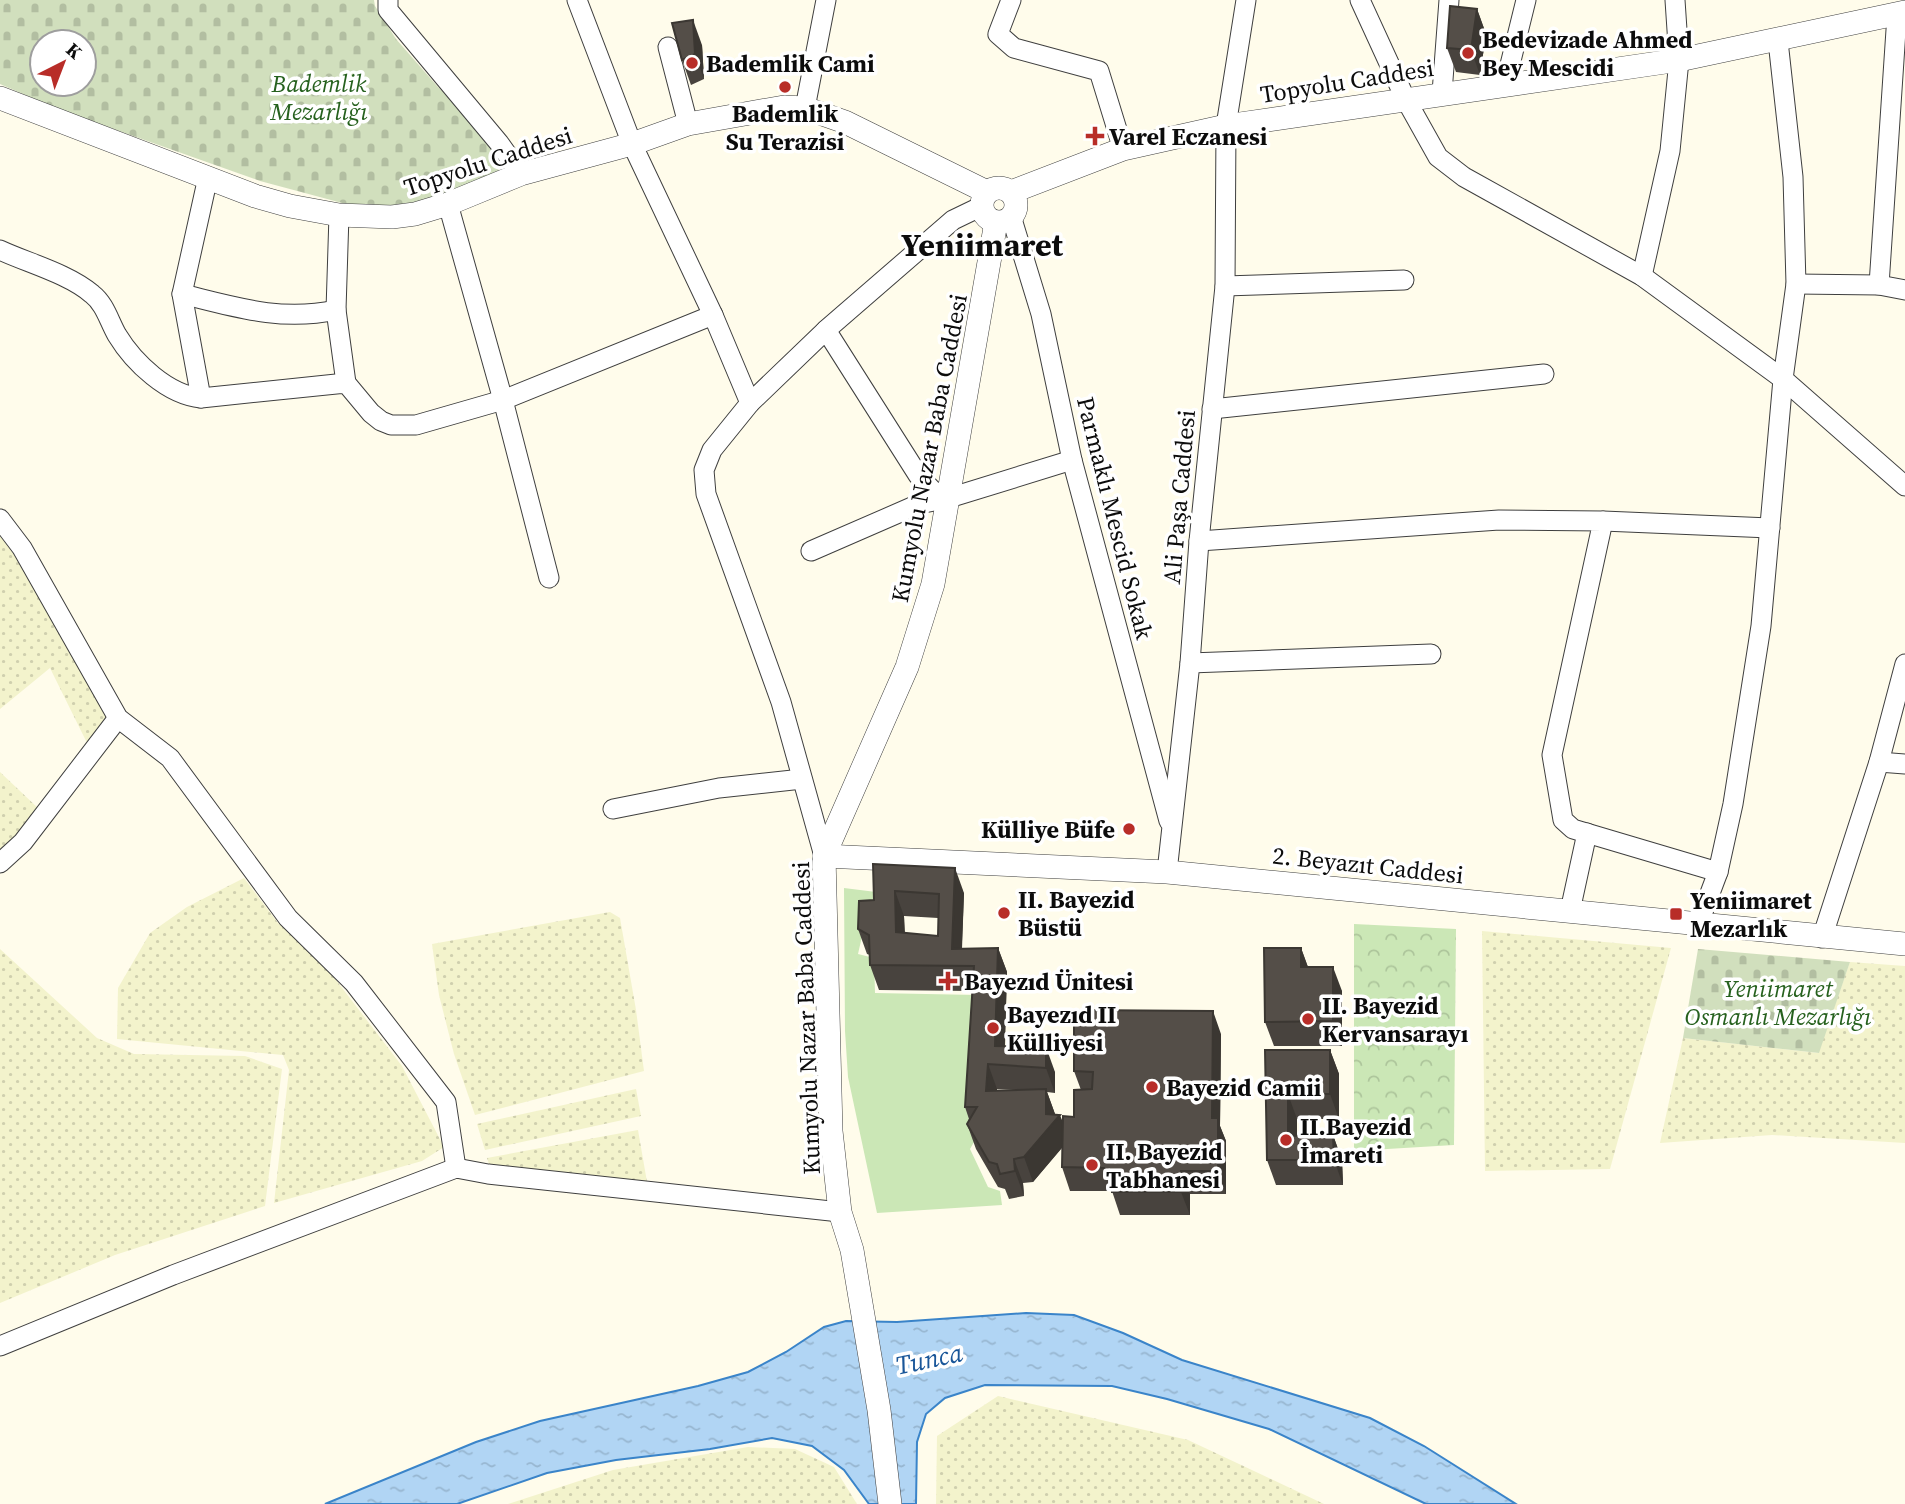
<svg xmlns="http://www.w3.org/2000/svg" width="1905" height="1504" viewBox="0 0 1905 1504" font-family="'Source Serif 4',serif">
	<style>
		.farmland { fill: url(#farmland-dots) }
		.grass { fill: #cbe7b6 }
		.cemetery { fill: url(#cemetery-stones); fill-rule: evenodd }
		.park { fill: url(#park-crowns) }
		.water { fill: url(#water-ripples); stroke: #3a84c9; stroke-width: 2 }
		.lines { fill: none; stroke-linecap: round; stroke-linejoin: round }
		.minor-casing { stroke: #3f3f3f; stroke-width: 21 }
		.tertiary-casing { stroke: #3f3f3f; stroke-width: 24 }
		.minor { stroke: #fff; stroke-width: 19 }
		.tertiary { stroke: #fff; stroke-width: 23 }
		.wall { fill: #48433e; fill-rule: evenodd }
		.shaded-wall { fill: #3b3732 }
		.building { fill: #544e48; stroke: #3b3732; stroke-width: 2; fill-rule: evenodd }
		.poi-dot { fill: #b82d28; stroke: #fff; stroke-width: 2.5 }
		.labels { text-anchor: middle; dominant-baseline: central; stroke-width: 7; stroke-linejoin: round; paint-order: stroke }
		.poi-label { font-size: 24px; font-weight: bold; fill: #0c0c0c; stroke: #fff; text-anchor: start }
		.street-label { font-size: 24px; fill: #0c0c0c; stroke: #fff }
		.park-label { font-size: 24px; font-style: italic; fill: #26611e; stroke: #fff }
		.water-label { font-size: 26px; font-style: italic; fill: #195699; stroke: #fff }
		.district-label { font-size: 32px; font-weight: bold; fill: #0c0c0c; stroke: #fff }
	</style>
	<defs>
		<pattern id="farmland-dots" width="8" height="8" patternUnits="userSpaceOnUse" patternTransform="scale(1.75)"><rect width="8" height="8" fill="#f3f3cc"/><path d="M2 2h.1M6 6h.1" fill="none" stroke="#cfcfae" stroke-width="1.8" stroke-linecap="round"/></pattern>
		<pattern id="cemetery-stones" width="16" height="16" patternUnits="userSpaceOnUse" patternTransform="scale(1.75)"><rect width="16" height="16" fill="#d1dfbd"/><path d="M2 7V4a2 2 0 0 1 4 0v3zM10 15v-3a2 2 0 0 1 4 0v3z" fill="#b2bea1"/></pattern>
		<pattern id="park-crowns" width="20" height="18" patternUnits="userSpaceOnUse" patternTransform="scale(1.75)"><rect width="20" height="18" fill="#cbe7b6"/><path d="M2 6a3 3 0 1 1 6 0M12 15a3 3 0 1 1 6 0" fill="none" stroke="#adc59b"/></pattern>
		<pattern id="water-ripples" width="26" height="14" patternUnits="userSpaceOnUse" patternTransform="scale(1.75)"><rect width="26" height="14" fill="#b1d5f4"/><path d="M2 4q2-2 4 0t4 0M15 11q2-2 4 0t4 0" fill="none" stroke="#97b6d0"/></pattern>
	</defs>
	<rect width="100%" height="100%" fill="#fffceb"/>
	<!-- farmland -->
	<g class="farmland">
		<path d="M0 536 37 585 110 723 89 747 50 668 0 709Z"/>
		<path d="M0 772 40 810 14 840 0 852Z"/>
		<path d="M244 878 278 923 326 967 402 1066 444 1147 422 1161 274 1203 289 1070 283 1055 117 1039 118 988 150 933 187 907Z"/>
		<path d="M610 912 620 918 636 1010 644 1071 475 1115 454 1054 439 995 432 944Z"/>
		<path d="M1482 931 1671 948 1610 1169 1485 1171Z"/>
		<path d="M0 949 97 1038 134 1054 245 1056 282 1069 265 1206 115 1255 0 1303Z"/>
		<path d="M1850 962 1905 966V1143L1772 1135 1660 1143 1683 1038 1818 1053Z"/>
		<path d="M636 1089 641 1116 485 1150 477 1124Z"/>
		<path d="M638 1130 647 1182 491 1170 487 1158Z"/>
		<path d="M998 1396 1188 1440 1324 1504H936L937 1436Z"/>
		<path d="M748 1447 795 1449 834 1467 857 1504H508L613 1470Z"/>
	</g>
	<!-- grass -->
	<path class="grass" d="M844 888 876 892V915L867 914 858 954 874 958 875 993 977 995 978 1135 970 1149 988 1187 1000 1191 1002 1205 877 1213 848 1077 845 1031Z"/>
	<!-- cemetery -->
	<g class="cemetery">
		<path d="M0 0H374L375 6 396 39 438 87 469 116 498 155 499 178 421 204 372 211 260 181 60 110 0 84ZM42 42H84V84H42Z"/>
		<path d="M1698 949 1850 962 1819 1053 1683 1038Z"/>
	</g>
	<!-- park -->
	<path class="park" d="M1354 924 1456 929 1454 1145 1354 1151Z"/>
	<!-- water -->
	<path class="water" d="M1026 1313 1074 1315 1123 1333 1182 1360 1370 1418 1424 1446 1516 1504H1426L1269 1429 1167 1399 1112 1386 985 1385 945 1398 926 1414 917 1442 916 1504H869L844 1470 812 1446 772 1438 710 1449 616 1460 547 1473 457 1504H325L476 1442 540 1421 698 1386 748 1372 786 1352 824 1327 846 1321 897 1322Z"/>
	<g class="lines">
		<defs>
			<g id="minor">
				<path d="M388 0V10L499 143 521 174"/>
				<path d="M577 0 632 144 713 315 750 403"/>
				<path d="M1011 0 998 34 1014 48 1099 71 1123 149"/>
				<path d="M1360 0 1405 98 1438 157 1464 177 1642 276 1783 379 1905 486"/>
				<path d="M668 47 688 124"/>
				<path d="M1505 85 1526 0"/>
				<path d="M1442 93 1449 0"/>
				<path d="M805 108 826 0"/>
				<path d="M448 204 503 400 549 578"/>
				<path d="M339 215 336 310 346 383"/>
				<path d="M1011 216 1041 314 1072 460 1169 821"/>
				<path d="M0 250C28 263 69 274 92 294 105 304 109 321 117 335 134 363 168 395 201 398L346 383 371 413 381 421 391 425H416L503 400 713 315"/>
				<path d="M1642 276 1670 151 1679 60 1675 0"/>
				<path d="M1796 284 1879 285 1905 290"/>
				<path d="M1879 285 1897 15"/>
				<path d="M1225 286 1404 280"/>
				<path d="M182 294C235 307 281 322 336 310"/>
				<path d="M826 330 953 220 982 206"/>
				<path d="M201 398 182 294 208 177"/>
				<path d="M1212 409 1544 374"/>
				<path d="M0 519 22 548 118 718 170 758 288 918 354 983 446 1102 456 1168"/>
				<path d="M1603 521 1770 528"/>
				<path d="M1199 541 1499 520 1603 521 1552 755 1563 820 1573 829 1718 872"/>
				<path d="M811 551 919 504 949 498 1072 460"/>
				<path d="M1190 663 1431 654"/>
				<path d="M1879 762 1905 764"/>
				<path d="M613 809 719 788 802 779"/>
				<path d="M824 856 781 702 706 494 704 470 712 450 750 403 826 330 918 475 932 490 949 498"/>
				<path d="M0 863 23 842 118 718"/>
				<path d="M1167 872 1190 663 1199 541 1225 286 1226 126 1246 0"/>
				<path d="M1570 911 1587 833"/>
				<path d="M1698 925 1718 872 1733 804 1761 626 1783 379 1796 284 1793 177 1778 41"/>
				<path d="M1822 938 1879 762 1905 664"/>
				<path d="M0 1346 173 1275 456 1168 488 1174 840 1212"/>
			</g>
			<g id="tertiary">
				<path d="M0 98 255 196 290 206 339 215 392 217 415 214 448 204 521 174 632 144 688 124 784 107 805 108 845 122 987 192"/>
				<circle cx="999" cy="205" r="17"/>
				<path d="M1011 192 1123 149 1226 126 1679 60 1905 12"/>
				<path d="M824 856 1167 872 1905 944"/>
				<path d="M890 1504 879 1410 852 1250 840 1212 831 1131 824 856 907 667 933 584 996 222"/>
			</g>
		</defs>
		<!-- minor casing -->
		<use href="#minor" class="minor-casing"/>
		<!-- tertiary casing -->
		<use href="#tertiary" class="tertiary-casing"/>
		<!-- minor -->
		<use href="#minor" class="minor"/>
		<!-- tertiary -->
		<use href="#tertiary" class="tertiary"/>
	</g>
	<!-- wall -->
	<g class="wall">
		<path d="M1477 9 1486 34 1480 75 1456 72 1447 48Z"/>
		<path d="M702 45 704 79 691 85 682 60Z"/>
		<path d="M873 864 964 893 962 949 998 948 1007 972 1005 1046 1055 1072V1093L1047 1092 1055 1114 1063 1121 1074 1117 1081 1090 1074 1071 1221 1034 1220 1126 1226 1141V1194H1190V1215H1120L1112 1191H1070L1062 1167V1148L1033 1182 1023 1183 1024 1196 1009 1199 1005 1189 998 1187 976 1149 967 1124 969 1119 965 1107 972 991 879 990 870 965V955L867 954 858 929 874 900ZM904 916 938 918V936L905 933ZM997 1089 1016 1090 997 1091Z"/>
		<path d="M1301 948 1308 967 1342 991V1046H1274L1265 1022Z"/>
		<path d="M1265 1050H1330L1339 1074V1119H1297V1136L1333 1135 1342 1160 1343 1185H1276L1267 1160Z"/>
	</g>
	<!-- shaded-wall -->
	<g class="shaded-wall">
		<path d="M1477 9 1486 34 1480 75 1471 50Z"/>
		<path d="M693 20 702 45 704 79 695 54Z"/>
		<path d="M955 868 964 893 961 966 952 949Z"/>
		<path d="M895 891 904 916 905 957 896 932Z"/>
		<path d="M998 948 1007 972 1004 1065 995 1046Z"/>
		<path d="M1301 948 1310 973 1301 967Z"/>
		<path d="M1333 967 1342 991V1046L1333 1021Z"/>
		<path d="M1213 1011 1221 1034 1220 1126 1226 1141V1194L1218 1171 1212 1118Z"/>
		<path d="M1046 1047 1055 1072V1093L1046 1068Z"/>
		<path d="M1330 1050 1339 1074V1119L1330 1094Z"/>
		<path d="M988 1064 997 1089 995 1116 986 1091Z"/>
		<path d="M1046 1089 1055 1114 1060 1115 1069 1139 1033 1182 1024 1157 1046 1114Z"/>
		<path d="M1288 1094 1297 1119V1160L1288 1136Z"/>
		<path d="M1333 1135 1342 1160 1343 1185 1334 1160Z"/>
		<path d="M1014 1159 1023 1183 1024 1196 1015 1171Z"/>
		<path d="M1181 1171 1190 1194V1215L1181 1192Z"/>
	</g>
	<!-- building -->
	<g class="building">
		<path d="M1450 6 1477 9 1471 50 1447 48Z"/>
		<path d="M693 20 695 54 682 60 672 23Z"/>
		<path d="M873 864 955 868 952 949 998 948 995 1046 1046 1047V1068L988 1064 986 1091 1046 1089V1114L1060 1115 1024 1157 1014 1159 1015 1171 1000 1174 997 1164 989 1162 967 1124 977 1107H965L974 966 870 965 869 935 858 929 859 901 874 900ZM895 891 939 894 938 936 896 932Z"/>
		<path d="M1264 948H1301V967H1333V1021L1265 1022Z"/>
		<path d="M1074 1010 1213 1011 1212 1118H1218V1171H1181V1192H1112V1179L1104 1168 1062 1167 1063 1116 1074 1117V1090L1092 1089 1093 1072 1074 1071Z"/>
		<path d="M1265 1050H1330V1094H1288V1136L1333 1135 1334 1160H1267Z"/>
	</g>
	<!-- markers -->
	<g class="poi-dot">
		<circle cx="1468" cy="53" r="7"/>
		<circle cx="692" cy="63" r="7"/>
		<circle cx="785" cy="87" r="7"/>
		<path d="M1091.5 125.5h7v7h7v7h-7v7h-7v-7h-7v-7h7z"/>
		<circle cx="1129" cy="829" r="7"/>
		<circle cx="1004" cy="913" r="7"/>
		<rect x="1669" y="907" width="14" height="14" rx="3.5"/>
		<path d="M944.5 970.5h7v7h7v7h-7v7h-7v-7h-7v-7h7z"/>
		<circle cx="1308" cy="1019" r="7"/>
		<circle cx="993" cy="1028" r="7"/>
		<circle cx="1152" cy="1087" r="7"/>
		<circle cx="1286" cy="1140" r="7"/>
		<circle cx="1092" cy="1165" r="7"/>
	</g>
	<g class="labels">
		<!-- poi labels -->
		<g class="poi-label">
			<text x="1482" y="39">Bedevizade Ahmed<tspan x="1482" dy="28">Bey Mescidi</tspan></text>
			<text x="706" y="63">Bademlik Cami</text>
			<text x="785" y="113" text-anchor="middle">Bademlik<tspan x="785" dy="28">Su Terazisi</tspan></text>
			<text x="1109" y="136">Varel Eczanesi</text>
			<text x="1115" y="829" text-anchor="end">Külliye Büfe</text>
			<text x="1018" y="899">II. Bayezid<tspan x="1018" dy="28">Büstü</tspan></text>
			<text x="1690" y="900">Yeniimaret<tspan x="1690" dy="28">Mezarlık</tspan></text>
			<text x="964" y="981">Bayezıd Ünitesi</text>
			<text x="1322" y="1005">II. Bayezid<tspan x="1322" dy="28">Kervansarayı</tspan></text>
			<text x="1007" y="1014">Bayezıd II<tspan x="1007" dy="28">Külliyesi</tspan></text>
			<text x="1166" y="1087">Bayezid Camii</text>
			<text x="1300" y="1126">II.Bayezid<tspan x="1300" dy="28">İmareti</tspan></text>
			<text x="1106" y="1151">II. Bayezid<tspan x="1106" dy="28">Tabhanesi</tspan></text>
		</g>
		<!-- street labels -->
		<g class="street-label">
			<text transform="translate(1347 81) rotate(-9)">Topyolu Caddesi</text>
			<text transform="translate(488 161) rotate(-18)">Topyolu Caddesi</text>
			<text transform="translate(929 448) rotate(-79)">Kumyolu Nazar Baba Caddesi</text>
			<text transform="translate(1179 497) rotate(-85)">Ali Paşa Caddesi</text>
			<text transform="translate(1115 518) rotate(76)">Parmaklı Mescid Sokak</text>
			<text transform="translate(1368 865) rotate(6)">2. Beyazıt Caddesi</text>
			<text transform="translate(806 1018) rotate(-92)">Kumyolu Nazar Baba Caddesi</text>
		</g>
		<!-- park labels -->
		<g class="park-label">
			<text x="319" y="83">Bademlik<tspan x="319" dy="28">Mezarlığı</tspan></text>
			<text x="1778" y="988">Yeniimaret<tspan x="1778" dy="28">Osmanlı Mezarlığı</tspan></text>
		</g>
		<!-- water labels -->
		<g class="water-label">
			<text transform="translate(929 1359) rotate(-12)">Tunca</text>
		</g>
		<!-- district labels -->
		<g class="district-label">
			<text x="982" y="245">Yeniimaret</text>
		</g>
	</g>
	<!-- north arrow -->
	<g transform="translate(63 63) rotate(42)"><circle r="33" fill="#ffffff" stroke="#9e9e9e" stroke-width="2"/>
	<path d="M0-5L12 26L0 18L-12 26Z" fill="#b82d28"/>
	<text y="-10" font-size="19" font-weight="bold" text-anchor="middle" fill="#0c0c0c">K</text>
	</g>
</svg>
